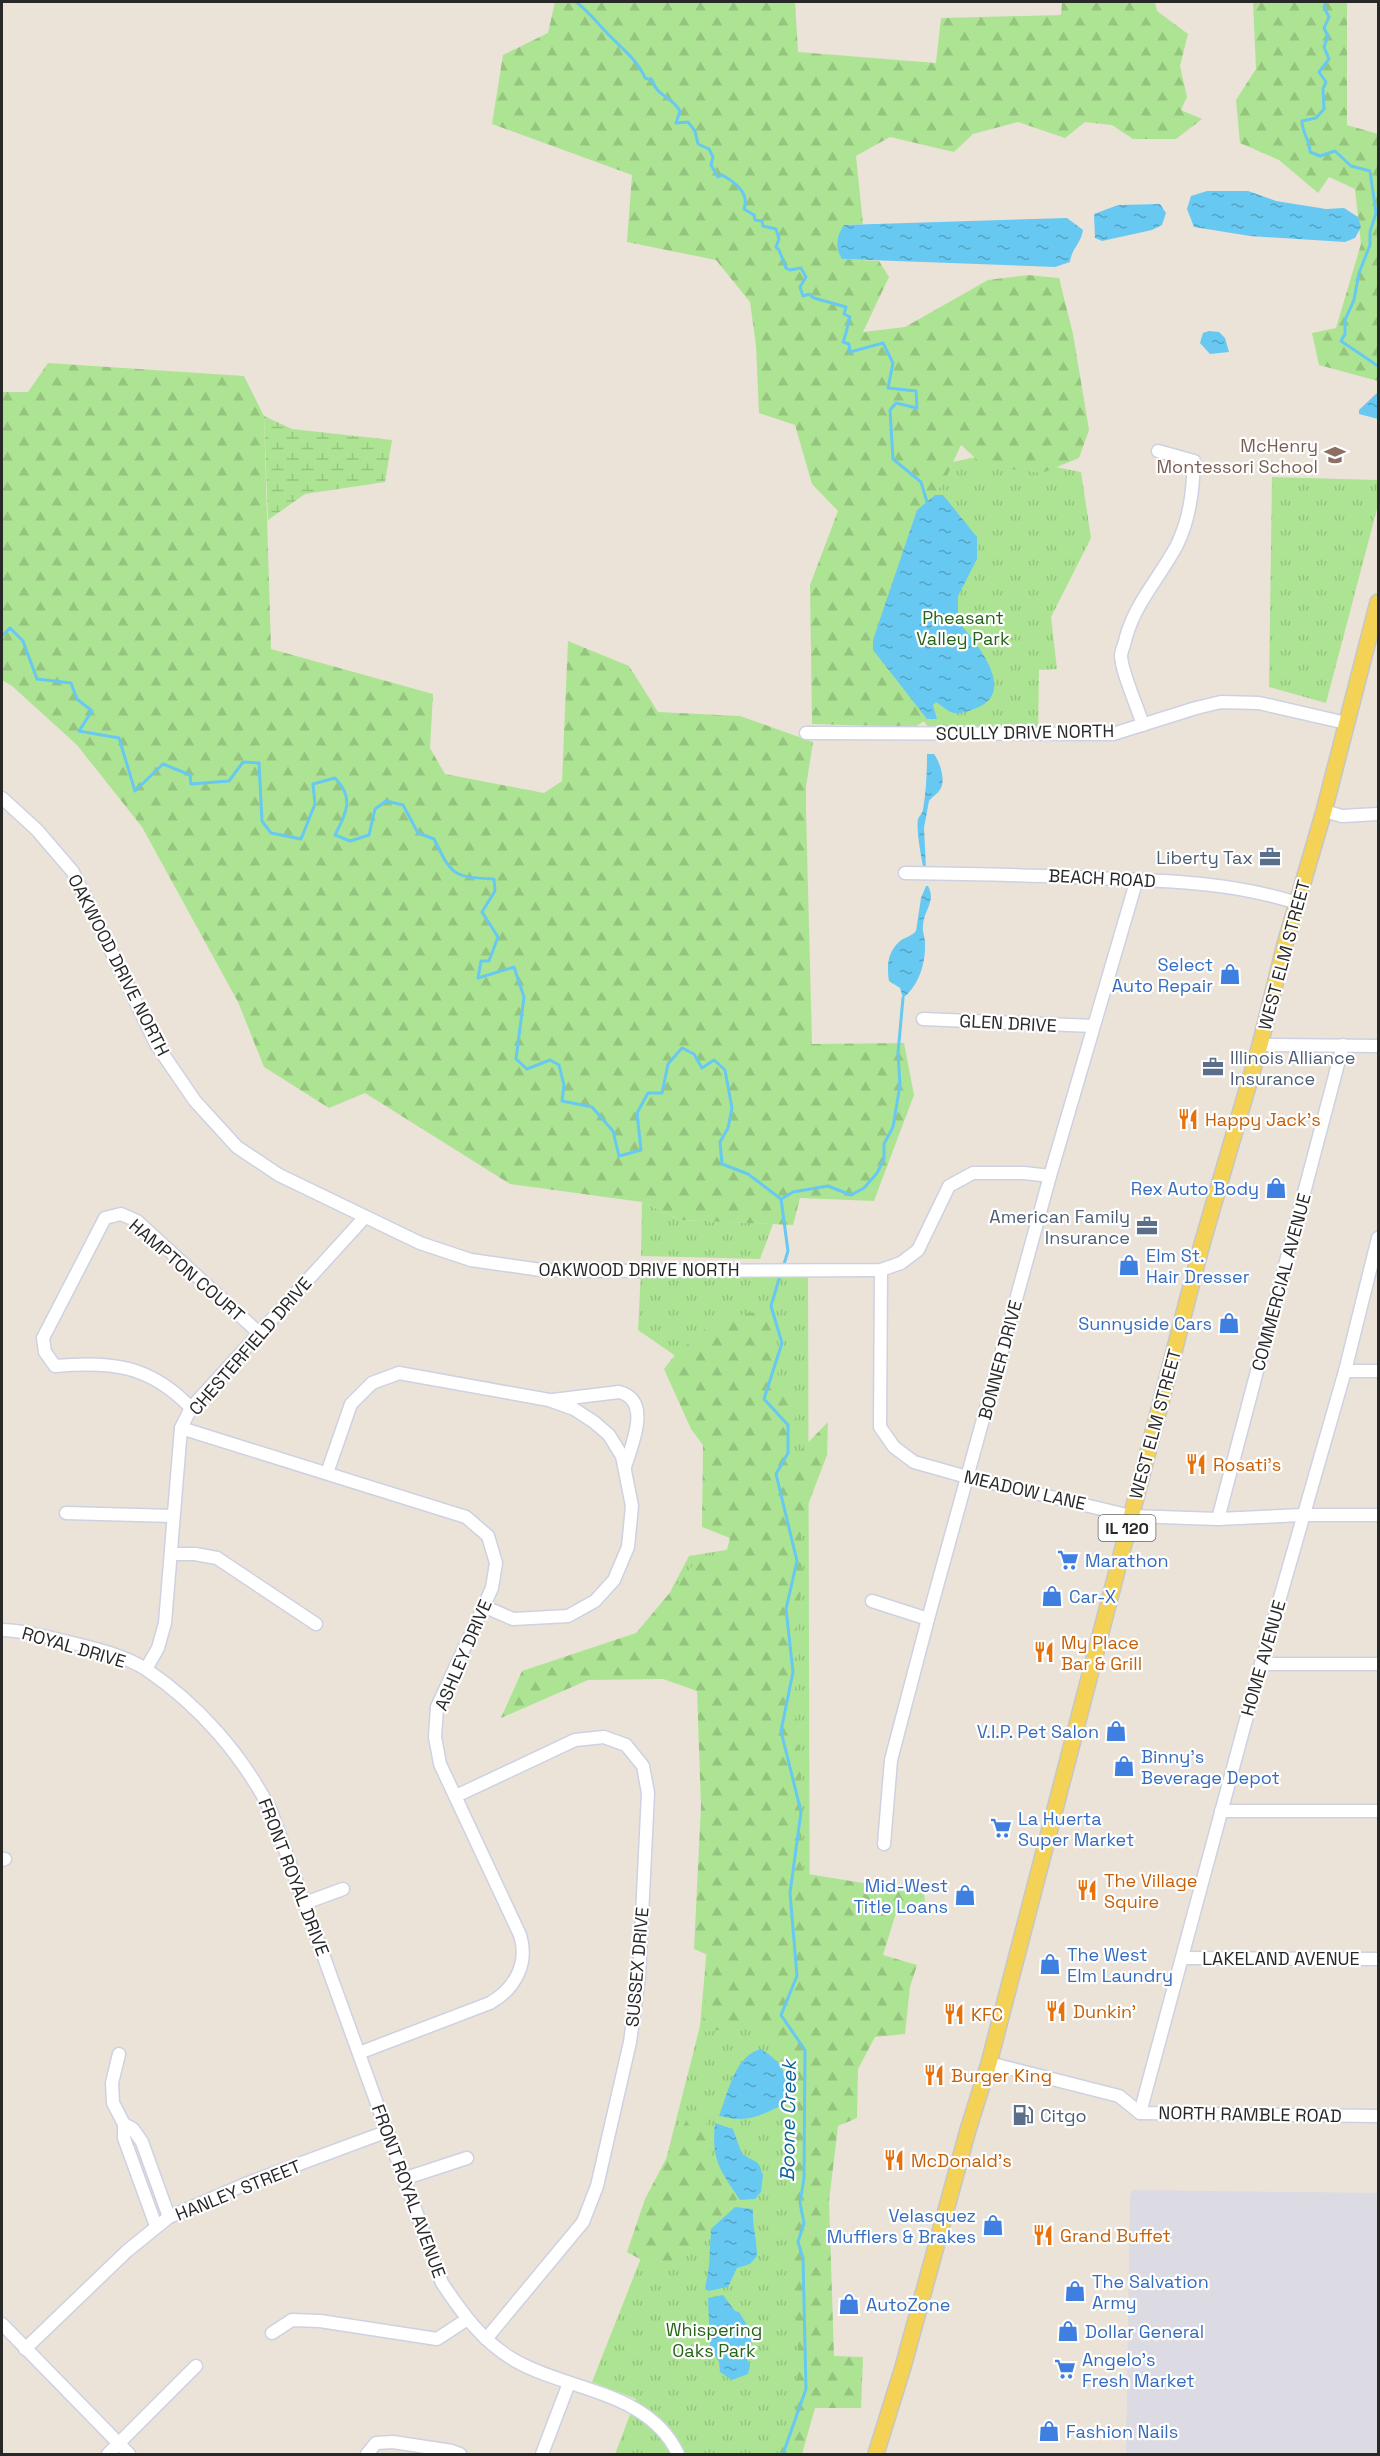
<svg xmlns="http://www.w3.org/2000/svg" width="1380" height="2456" viewBox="0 0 1380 2456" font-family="'Space Grotesk',sans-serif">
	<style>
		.industrial { fill: #dcdae3 }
		.grass { fill: url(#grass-tufts) }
		.forest { fill: url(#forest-firs) }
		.wetland { fill: url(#wetland-marsh) }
		.water { fill: url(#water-ripples) }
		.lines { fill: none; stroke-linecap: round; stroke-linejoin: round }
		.stream { stroke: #67c9f1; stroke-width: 3 }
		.minor-casing { stroke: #ced1e1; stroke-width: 15 }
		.major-casing { stroke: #c7c7c7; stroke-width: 18 }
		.minor { stroke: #fff; stroke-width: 12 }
		.major { stroke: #f3d255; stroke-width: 15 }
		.labels { text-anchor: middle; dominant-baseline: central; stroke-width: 4.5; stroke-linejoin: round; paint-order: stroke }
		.shield { fill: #fff; stroke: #686868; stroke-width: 1.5 }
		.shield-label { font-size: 16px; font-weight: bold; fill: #282828 }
		.education-label { font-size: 18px; fill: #785e54; stroke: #fff; text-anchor: end }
		.park-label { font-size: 18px; fill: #266517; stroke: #fff }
		.street-label { font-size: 18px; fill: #282828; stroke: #fff }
		.service-label { font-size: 18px; fill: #4e5e75; stroke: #fff; text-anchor: end }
		.shop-label { font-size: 18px; fill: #366cbe; stroke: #fff; text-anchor: start }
		.food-label { font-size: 18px; fill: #c56008; stroke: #fff; text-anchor: start }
		.water-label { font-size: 20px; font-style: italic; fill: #0a6599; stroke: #fff }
	</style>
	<defs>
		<pattern id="grass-tufts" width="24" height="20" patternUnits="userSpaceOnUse" patternTransform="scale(1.5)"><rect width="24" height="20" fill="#ade493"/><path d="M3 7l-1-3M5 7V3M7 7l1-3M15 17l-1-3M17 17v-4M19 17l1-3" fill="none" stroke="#95c47f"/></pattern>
		<pattern id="forest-firs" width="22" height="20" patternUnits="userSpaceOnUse" patternTransform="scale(1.5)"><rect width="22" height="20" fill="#ade493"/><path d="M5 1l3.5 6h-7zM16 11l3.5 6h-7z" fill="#95c47f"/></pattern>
		<pattern id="wetland-marsh" width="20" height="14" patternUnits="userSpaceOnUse" patternTransform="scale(1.5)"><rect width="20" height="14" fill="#ade493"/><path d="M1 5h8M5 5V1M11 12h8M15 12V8" fill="none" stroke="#95c47f"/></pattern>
		<pattern id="water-ripples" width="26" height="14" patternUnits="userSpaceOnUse" patternTransform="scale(1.5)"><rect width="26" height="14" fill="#67c9f1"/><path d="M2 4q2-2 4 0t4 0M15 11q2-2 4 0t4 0" fill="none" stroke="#55a3c3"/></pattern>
	</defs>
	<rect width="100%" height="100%" fill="#ebe3d8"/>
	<!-- industrial -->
	<path class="industrial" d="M1132 2190 1378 2193V2454H1126L1130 2197Z"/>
	<!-- grass -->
	<g class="grass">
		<path d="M989 454 1081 472 1091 538 1051 617 1057 669 1039 670 1038 735 934 734 863 645 935 466Z"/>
		<path d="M1272 477 1378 480V505L1326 703 1269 687Z"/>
		<path d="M642 1202 681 1220 773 1224 760 1259 641 1256Z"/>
		<path d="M808 1269 811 2409 797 2454H615L636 2399 592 2382 641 2258 700 2026 713 1878 697 1679 667 1598 689 1556 732 1549 708 1409 693 1368 638 1330 641 1271Z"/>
	</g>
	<!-- forest -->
	<g class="forest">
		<path d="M555 2H795L798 52 936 63 941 18 1061 15 1062 2H1155L1157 11 1188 34 1180 66 1187 97 1181 110 1202 119 1176 139H1133L1112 125 1085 122 1065 138 1018 122 973 134 954 152 890 137 856 156 863 224 844 225 842 259 879 261 889 277 863 332 905 327 988 280 1028 275 1059 278 1073 334 1089 430 1079 458 1042 473 984 466 961 445 947 476 935 495 917 510 873 640V650L927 719 915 727 812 724 810 585 838 511 812 484 795 425 759 413 756 345 750 302 716 260 627 242 632 175 492 124 503 55 548 33Z"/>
		<path d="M1253 2H1347V125L1378 134V381L1319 365 1312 333 1336 328 1361 244 1355 189 1329 177 1318 193 1279 160 1240 143 1236 100 1256 69Z"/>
		<path d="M48 363 244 376 264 416 271 649 433 694 430 748 445 774 544 793 562 781 568 641 629 666 658 712 740 716 813 742 806 787V810L812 1044 904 1043 914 1095 874 1201 800 1198 793 1225 681 1220 642 1202 510 1184 365 1093 329 1108 264 1067 238 1002 142 827 77 745 12 686 2 680V392H28Z"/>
		<path d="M761 1311 776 1340 778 1384 796 1411 792 1459 828 1422 827 1455 801 1523 802 1584 796 1633 795 1710 801 1774 802 1873 924 1893 925 1902 896 1913 883 1955 917 1965 910 1987 905 2034 875 2037 858 2069 857 2118 838 2126 829 2201 834 2356 863 2357 861 2408H815L802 2454H777L796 2410 798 2351 790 2251 792 2117 789 2057 770 2024 702 2032 710 1956 694 1949 701 1806 697 1691 663 1679 588 1680 501 1718 522 1671 636 1633 694 1564 726 1554 730 1538 702 1527 703 1445 691 1429 664 1369 675 1355 716 1319Z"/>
		<path d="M687 2119 706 2121 711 2159 737 2199 726 2213 703 2235 676 2269 664 2272 627 2252 645 2199Z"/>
	</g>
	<!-- wetland -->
	<path class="wetland" d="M264 416 292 429 392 440 385 482 305 494 268 520Z"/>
	<!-- water -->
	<g class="water">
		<path d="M1207 191H1248L1276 201 1326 209 1344 208 1358 217 1361 227 1355 238 1345 242 1250 236 1194 227 1187 209 1191 196Z"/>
		<path d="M1160 204 1166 213 1162 225 1152 230 1102 241 1095 238 1094 214 1118 205Z"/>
		<path d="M1067 218 1083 230C1081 244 1072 247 1070 262L1055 267 842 259C835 248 836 236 844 225Z"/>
		<path d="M1209 331 1219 332 1225 338 1229 352 1210 354 1200 343 1203 333Z"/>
		<path d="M1378 392V419L1359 414V410Z"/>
		<path d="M935 495H943L977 537V559L958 596V621C976 643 1020 693 974 709 953 717 953 714 936 702L933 705 937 719H927L873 650V640L917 510Z"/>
		<path d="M927 754H934C940 762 947 782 939 791 937 794 932 797 929 801L924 828 926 868 923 866C921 856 916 829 918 819 919 816 922 814 923 810 926 792 927 774 927 754Z"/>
		<path d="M926 886H928C936 901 925 908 923 925 922 931 925 937 925 943 926 962 919 986 903 998L900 988 889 981C887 966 887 953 899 942 904 937 911 937 916 931L921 898Z"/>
		<path d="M761 2049C788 2066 787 2076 783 2105 756 2117 749 2123 719 2116 728 2093 735 2055 761 2049Z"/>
		<path d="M715 2123 733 2129 742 2154 758 2163 763 2175 761 2192 755 2199 740 2200C720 2170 711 2160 715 2123Z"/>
		<path d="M735 2207 753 2209C752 2225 757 2239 757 2256L750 2264 737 2268 728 2287 708 2291 705 2289 709 2266 711 2229Z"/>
		<path d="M723 2295 735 2311 739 2312 753 2335 750 2350 746 2356 750 2366 748 2374 732 2380 720 2372 719 2362 710 2347 708 2298Z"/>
	</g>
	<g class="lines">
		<!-- stream -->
		<g class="stream">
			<path d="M576 2C587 10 596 21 606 32 620 47 637 59 645 78L652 80C658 98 671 95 680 111L676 123 688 122 695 131 698 144 709 149 713 157 711 165 718 177 722 175C735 182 750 193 744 209L754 215 755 220 762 221 763 226 776 229 779 239 776 247 779 250 786 268 790 270 801 268 806 277 800 287 803 296 809 294 814 298 846 307 844 314 850 317C847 326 847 333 843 342L849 344 850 352 883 343 893 363 888 388 916 391 917 408 896 403 890 410 893 459 921 482 927 502"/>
			<path d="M1326 2 1324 7 1329 17 1324 28 1328 36 1324 47 1329 59 1319 72 1326 82 1323 89 1324 109 1316 118 1302 121C1302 133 1310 140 1310 152L1320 156 1335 151 1351 166 1370 171 1376 213 1370 232V245L1359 273 1354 300 1345 320V334L1341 341 1378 366"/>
			<path d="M2 636 10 628 23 641 37 679 71 683 77 699 92 711 79 731 119 738 135 791 163 764 190 775 191 784 229 781 243 762 259 763 262 821 271 833 301 839 315 804 313 784 335 778C355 798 346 814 335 835L350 841 369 835 375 809 386 801 403 805 418 833 434 839C452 876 453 877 494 879L495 891 482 912 498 937 489 961H481L478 978 514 967 524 997 516 1059 527 1069 550 1060 559 1065 564 1085 562 1101 592 1107 613 1131 619 1156 641 1150 637 1113 648 1093H662L668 1064 682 1048 694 1054 702 1068 714 1060 725 1070 732 1108 728 1128 720 1142 722 1164 748 1174 781 1199 788 1251 784 1264"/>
			<path d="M781 1199 793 1192 828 1186 851 1195 864 1188 877 1173 884 1159V1144L893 1127 900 1085 898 1053 903 998"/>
			<path d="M779 1279 771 1306 782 1343 764 1399 788 1425V1453L776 1474 797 1561 786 1609 793 1672 781 1731 801 1812 790 1893 797 1976 781 2015 805 2050 804 2178 800 2203 804 2223 798 2242 803 2258 806 2389 783 2454"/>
		</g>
		<defs>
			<g id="minor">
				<path d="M1143 725C1138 708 1121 671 1121 655 1122 649 1125 643 1126 637 1136 602 1160 577 1177 545 1190 518 1193 490 1194 461L1158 451"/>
				<path d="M806 733 1113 734 1196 708 1221 702 1259 703 1346 723"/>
				<path d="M2 798 37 830 73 872 156 1044 195 1101 237 1147 279 1175 420 1243 471 1260 541 1270 581 1271 881 1270 901 1263 918 1250 949 1186 973 1173H1024L1050 1176"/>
				<path d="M1324 811 1342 816 1378 814"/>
				<path d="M905 873C976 874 1046 875 1116 879 1178 881 1238 884 1297 903"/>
				<path d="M923 1019 1093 1026"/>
				<path d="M1260 1045 1378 1046"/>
				<path d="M881 1270 880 1427 894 1447 914 1462 967 1477 1131 1516 1218 1519 1303 1515H1378"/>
				<path d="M1345 1371H1378"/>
				<path d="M553 1400 619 1392C652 1400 632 1444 625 1467"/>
				<path d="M191 1408C150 1365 112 1361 55 1366L45 1352 43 1338 105 1218 121 1214 137 1221 259 1333"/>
				<path d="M181 1428 466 1517 488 1536 496 1563 492 1588 437 1707 435 1737 440 1764 520 1935C529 1963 515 1989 490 2003L359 2053"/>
				<path d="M327 1473 351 1404 372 1383 399 1373 549 1400 574 1409 594 1422 609 1435 622 1456 632 1506 628 1547 614 1580 595 1601 568 1616 513 1619 483 1606"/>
				<path d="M66 1513 173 1516"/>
				<path d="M1218 1519 1343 1045"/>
				<path d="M172 1554H195L217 1558 316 1624"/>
				<path d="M872 1601 928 1619"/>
				<path d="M2 1630C22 1630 41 1636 60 1640 89 1647 123 1654 147 1670 199 1705 243 1756 271 1811L442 2283C462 2313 482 2341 514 2360 568 2391 649 2391 678 2454"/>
				<path d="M1261 1664H1378"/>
				<path d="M146 1669 158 1648 165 1623 181 1428 191 1408 365 1217"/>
				<path d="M456 1796 575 1740 604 1737 626 1745 643 1766 648 1793 639 1977 630 2042 597 2186 583 2222 486 2339"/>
				<path d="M1221 1811H1378"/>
				<path d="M884 1844 891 1760 928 1619 1050 1176 1137 879"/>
				<path d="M2 1860 5 1859"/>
				<path d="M305 1903 343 1889"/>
				<path d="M1183 1958 1378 1959"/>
				<path d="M119 2054 112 2083 113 2103 124 2124V2138L156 2226"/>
				<path d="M989 2063 1119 2096 1140 2113 1378 2116"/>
				<path d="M1140 2113 1261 1664 1345 1371 1378 1238"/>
				<path d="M124 2124 133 2129 142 2142 169 2217"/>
				<path d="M403 2179 467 2158"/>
				<path d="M2 2324 129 2454"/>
				<path d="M272 2333 292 2320 320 2321 437 2339 466 2320"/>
				<path d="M25 2349 127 2251 169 2217 248 2183 388 2131"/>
				<path d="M108 2454 196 2366"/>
				<path d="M367 2454 376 2443 393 2442 452 2451 460 2454"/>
				<path d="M542 2454 569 2383"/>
			</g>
			<path id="major" d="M876 2454 903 2367 968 2130 989 2063 1202 1244 1260 1045 1285 944 1324 811 1378 602"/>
		</defs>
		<!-- minor casing -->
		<use href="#minor" class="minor-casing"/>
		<!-- major casing -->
		<use href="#major" class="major-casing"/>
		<!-- minor -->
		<use href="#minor" class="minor"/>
		<!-- major -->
		<use href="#major" class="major"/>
	</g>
	<!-- icons -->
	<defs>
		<symbol id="school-bare" viewBox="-9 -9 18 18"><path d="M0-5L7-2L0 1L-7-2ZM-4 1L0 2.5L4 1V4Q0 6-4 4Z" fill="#8d6e63" stroke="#fff" stroke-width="2.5" paint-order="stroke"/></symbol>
		<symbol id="office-bare" viewBox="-9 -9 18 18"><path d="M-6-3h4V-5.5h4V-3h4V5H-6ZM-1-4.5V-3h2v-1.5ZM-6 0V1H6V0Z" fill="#5c6f8a" stroke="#fff" stroke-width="2.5" paint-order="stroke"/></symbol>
		<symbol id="shop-bare" viewBox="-9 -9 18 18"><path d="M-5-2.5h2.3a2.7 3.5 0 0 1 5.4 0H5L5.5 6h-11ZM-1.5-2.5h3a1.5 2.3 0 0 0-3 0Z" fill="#3f7fe0" stroke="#fff" stroke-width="2.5" paint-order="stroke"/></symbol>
		<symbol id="restaurant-bare" viewBox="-9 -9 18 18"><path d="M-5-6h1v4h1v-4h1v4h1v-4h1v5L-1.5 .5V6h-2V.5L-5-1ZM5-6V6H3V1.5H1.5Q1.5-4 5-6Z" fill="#e8710a" stroke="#fff" stroke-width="2.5" paint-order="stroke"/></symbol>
		<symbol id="supermarket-bare" viewBox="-9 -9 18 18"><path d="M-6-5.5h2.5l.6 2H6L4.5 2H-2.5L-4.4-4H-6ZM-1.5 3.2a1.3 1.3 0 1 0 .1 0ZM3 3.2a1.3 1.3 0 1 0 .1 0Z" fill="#3f7fe0" stroke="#fff" stroke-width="2.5" paint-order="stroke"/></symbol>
		<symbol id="fuel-bare" viewBox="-9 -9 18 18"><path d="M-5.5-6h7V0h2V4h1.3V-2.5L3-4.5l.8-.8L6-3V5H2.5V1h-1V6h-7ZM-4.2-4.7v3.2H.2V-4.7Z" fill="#5c6f8a" stroke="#fff" stroke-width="2.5" paint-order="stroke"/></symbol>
	</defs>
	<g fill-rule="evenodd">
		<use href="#school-bare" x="1320" y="440" width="30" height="30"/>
		<use href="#office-bare" x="1255" y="842" width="30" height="30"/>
		<use href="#shop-bare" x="1215" y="959" width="30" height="30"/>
		<use href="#office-bare" x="1198" y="1052" width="30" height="30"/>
		<use href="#restaurant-bare" x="1173" y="1104" width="30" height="30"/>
		<use href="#shop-bare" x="1261" y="1173" width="30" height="30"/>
		<use href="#office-bare" x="1132" y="1211" width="30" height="30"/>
		<use href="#shop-bare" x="1114" y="1250" width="30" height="30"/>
		<use href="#shop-bare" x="1214" y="1308" width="30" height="30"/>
		<use href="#restaurant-bare" x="1181" y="1449" width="30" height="30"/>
		<use href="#supermarket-bare" x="1053" y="1545" width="30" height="30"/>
		<use href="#shop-bare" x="1037" y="1581" width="30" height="30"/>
		<use href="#restaurant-bare" x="1029" y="1637" width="30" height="30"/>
		<use href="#shop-bare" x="1101" y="1716" width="30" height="30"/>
		<use href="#shop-bare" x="1109" y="1751" width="30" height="30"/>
		<use href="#supermarket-bare" x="986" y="1813" width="30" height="30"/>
		<use href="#restaurant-bare" x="1072" y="1875" width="30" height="30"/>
		<use href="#shop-bare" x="950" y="1880" width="30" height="30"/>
		<use href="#shop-bare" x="1035" y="1949" width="30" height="30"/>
		<use href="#restaurant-bare" x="1041" y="1996" width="30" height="30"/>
		<use href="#restaurant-bare" x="939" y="1999" width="30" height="30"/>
		<use href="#restaurant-bare" x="919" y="2060" width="30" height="30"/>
		<use href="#fuel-bare" x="1008" y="2100" width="30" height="30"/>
		<use href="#restaurant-bare" x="879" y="2145" width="30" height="30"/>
		<use href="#shop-bare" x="978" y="2210" width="30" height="30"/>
		<use href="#restaurant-bare" x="1028" y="2220" width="30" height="30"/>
		<use href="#shop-bare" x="1060" y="2276" width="30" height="30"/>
		<use href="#shop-bare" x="834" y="2289" width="30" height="30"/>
		<use href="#shop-bare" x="1053" y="2316" width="30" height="30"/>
		<use href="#supermarket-bare" x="1050" y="2354" width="30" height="30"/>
		<use href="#shop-bare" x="1034" y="2416" width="30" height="30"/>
	</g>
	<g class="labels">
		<!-- shield labels -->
		<rect class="shield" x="1098.5" y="1515" width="57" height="26" rx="4.5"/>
		<g class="shield-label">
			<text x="1127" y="1528">IL 120</text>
		</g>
		<!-- education labels -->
		<g class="education-label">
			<text x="1318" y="445">McHenry<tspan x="1318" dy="21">Montessori School</tspan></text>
		</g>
		<!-- park labels -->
		<g class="park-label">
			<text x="963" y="617">Pheasant<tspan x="963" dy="21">Valley Park</tspan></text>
			<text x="714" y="2329">Whispering<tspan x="714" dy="21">Oaks Park</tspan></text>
		</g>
		<!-- street labels -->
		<g class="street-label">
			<text transform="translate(1025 732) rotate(-1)">SCULLY DRIVE NORTH</text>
			<text transform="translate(1102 878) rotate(3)">BEACH ROAD</text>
			<text transform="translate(1284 955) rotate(-75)">WEST ELM STREET</text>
			<text transform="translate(119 965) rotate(63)">OAKWOOD DRIVE NORTH</text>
			<text transform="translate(1008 1023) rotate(3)">GLEN DRIVE</text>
			<text x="639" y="1269">OAKWOOD DRIVE NORTH</text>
			<text transform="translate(187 1270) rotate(41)">HAMPTON COURT</text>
			<text transform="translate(1281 1282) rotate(-75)">COMMERCIAL AVENUE</text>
			<text transform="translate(250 1346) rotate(-49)">CHESTERFIELD DRIVE</text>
			<text transform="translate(1000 1360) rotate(-75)">BONNER DRIVE</text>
			<text transform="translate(1155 1424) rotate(-75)">WEST ELM STREET</text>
			<text transform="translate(1025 1490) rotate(13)">MEADOW LANE</text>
			<text transform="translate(74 1647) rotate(16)">ROYAL DRIVE</text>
			<text transform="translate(463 1655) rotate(-67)">ASHLEY DRIVE</text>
			<text transform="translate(1263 1658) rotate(-74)">HOME AVENUE</text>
			<text transform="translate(294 1877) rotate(69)">FRONT ROYAL DRIVE</text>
			<text x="1281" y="1958">LAKELAND AVENUE</text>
			<text transform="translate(637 1967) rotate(-85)">SUSSEX DRIVE</text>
			<text transform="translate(1250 2114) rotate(1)">NORTH RAMBLE ROAD</text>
			<text transform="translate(238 2190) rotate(-22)">HANLEY STREET</text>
			<text transform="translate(409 2191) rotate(70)">FRONT ROYAL AVENUE</text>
		</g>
		<!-- service labels -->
		<g class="service-label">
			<text x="1253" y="857">Liberty Tax</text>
			<text x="1230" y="1057" text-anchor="start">Illinois Alliance<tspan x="1230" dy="21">Insurance</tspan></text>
			<text x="1130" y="1216">American Family<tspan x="1130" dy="21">Insurance</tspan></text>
			<text x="1040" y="2115" text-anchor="start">Citgo</text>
		</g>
		<!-- shop labels -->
		<g class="shop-label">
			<text x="1213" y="964" text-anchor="end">Select<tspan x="1213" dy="21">Auto Repair</tspan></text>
			<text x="1259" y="1188" text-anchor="end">Rex Auto Body</text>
			<text x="1146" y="1255">Elm St.<tspan x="1146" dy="21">Hair Dresser</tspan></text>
			<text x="1212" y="1323" text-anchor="end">Sunnyside Cars</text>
			<text x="1085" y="1560">Marathon</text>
			<text x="1069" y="1596">Car-X</text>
			<text x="1099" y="1731" text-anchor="end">V.I.P. Pet Salon</text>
			<text x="1141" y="1756">Binny's<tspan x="1141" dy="21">Beverage Depot</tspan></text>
			<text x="1018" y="1818">La Huerta<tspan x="1018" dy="21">Super Market</tspan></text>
			<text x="948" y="1885" text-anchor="end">Mid-West<tspan x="948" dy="21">Title Loans</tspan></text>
			<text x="1067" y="1954">The West<tspan x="1067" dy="21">Elm Laundry</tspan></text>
			<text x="976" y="2215" text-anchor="end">Velasquez<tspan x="976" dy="21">Mufflers &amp; Brakes</tspan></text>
			<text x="1092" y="2281">The Salvation<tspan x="1092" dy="21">Army</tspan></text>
			<text x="866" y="2304">AutoZone</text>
			<text x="1085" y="2331">Dollar General</text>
			<text x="1082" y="2359">Angelo's<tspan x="1082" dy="21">Fresh Market</tspan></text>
			<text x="1066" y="2431">Fashion Nails</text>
		</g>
		<!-- food labels -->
		<g class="food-label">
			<text x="1205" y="1119">Happy Jack's</text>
			<text x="1213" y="1464">Rosati's</text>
			<text x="1061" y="1642">My Place<tspan x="1061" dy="21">Bar &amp; Grill</tspan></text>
			<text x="1104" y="1880">The Village<tspan x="1104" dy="21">Squire</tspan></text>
			<text x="1073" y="2011">Dunkin'</text>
			<text x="971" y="2014">KFC</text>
			<text x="951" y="2075">Burger King</text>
			<text x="911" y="2160">McDonald's</text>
			<text x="1060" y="2235">Grand Buffet</text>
		</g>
		<!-- water labels -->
		<g class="water-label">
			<text transform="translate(788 2121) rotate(-89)">Boone Creek</text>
		</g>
	</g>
	<!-- border -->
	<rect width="1380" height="2456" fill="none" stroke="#282828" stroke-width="6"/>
</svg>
